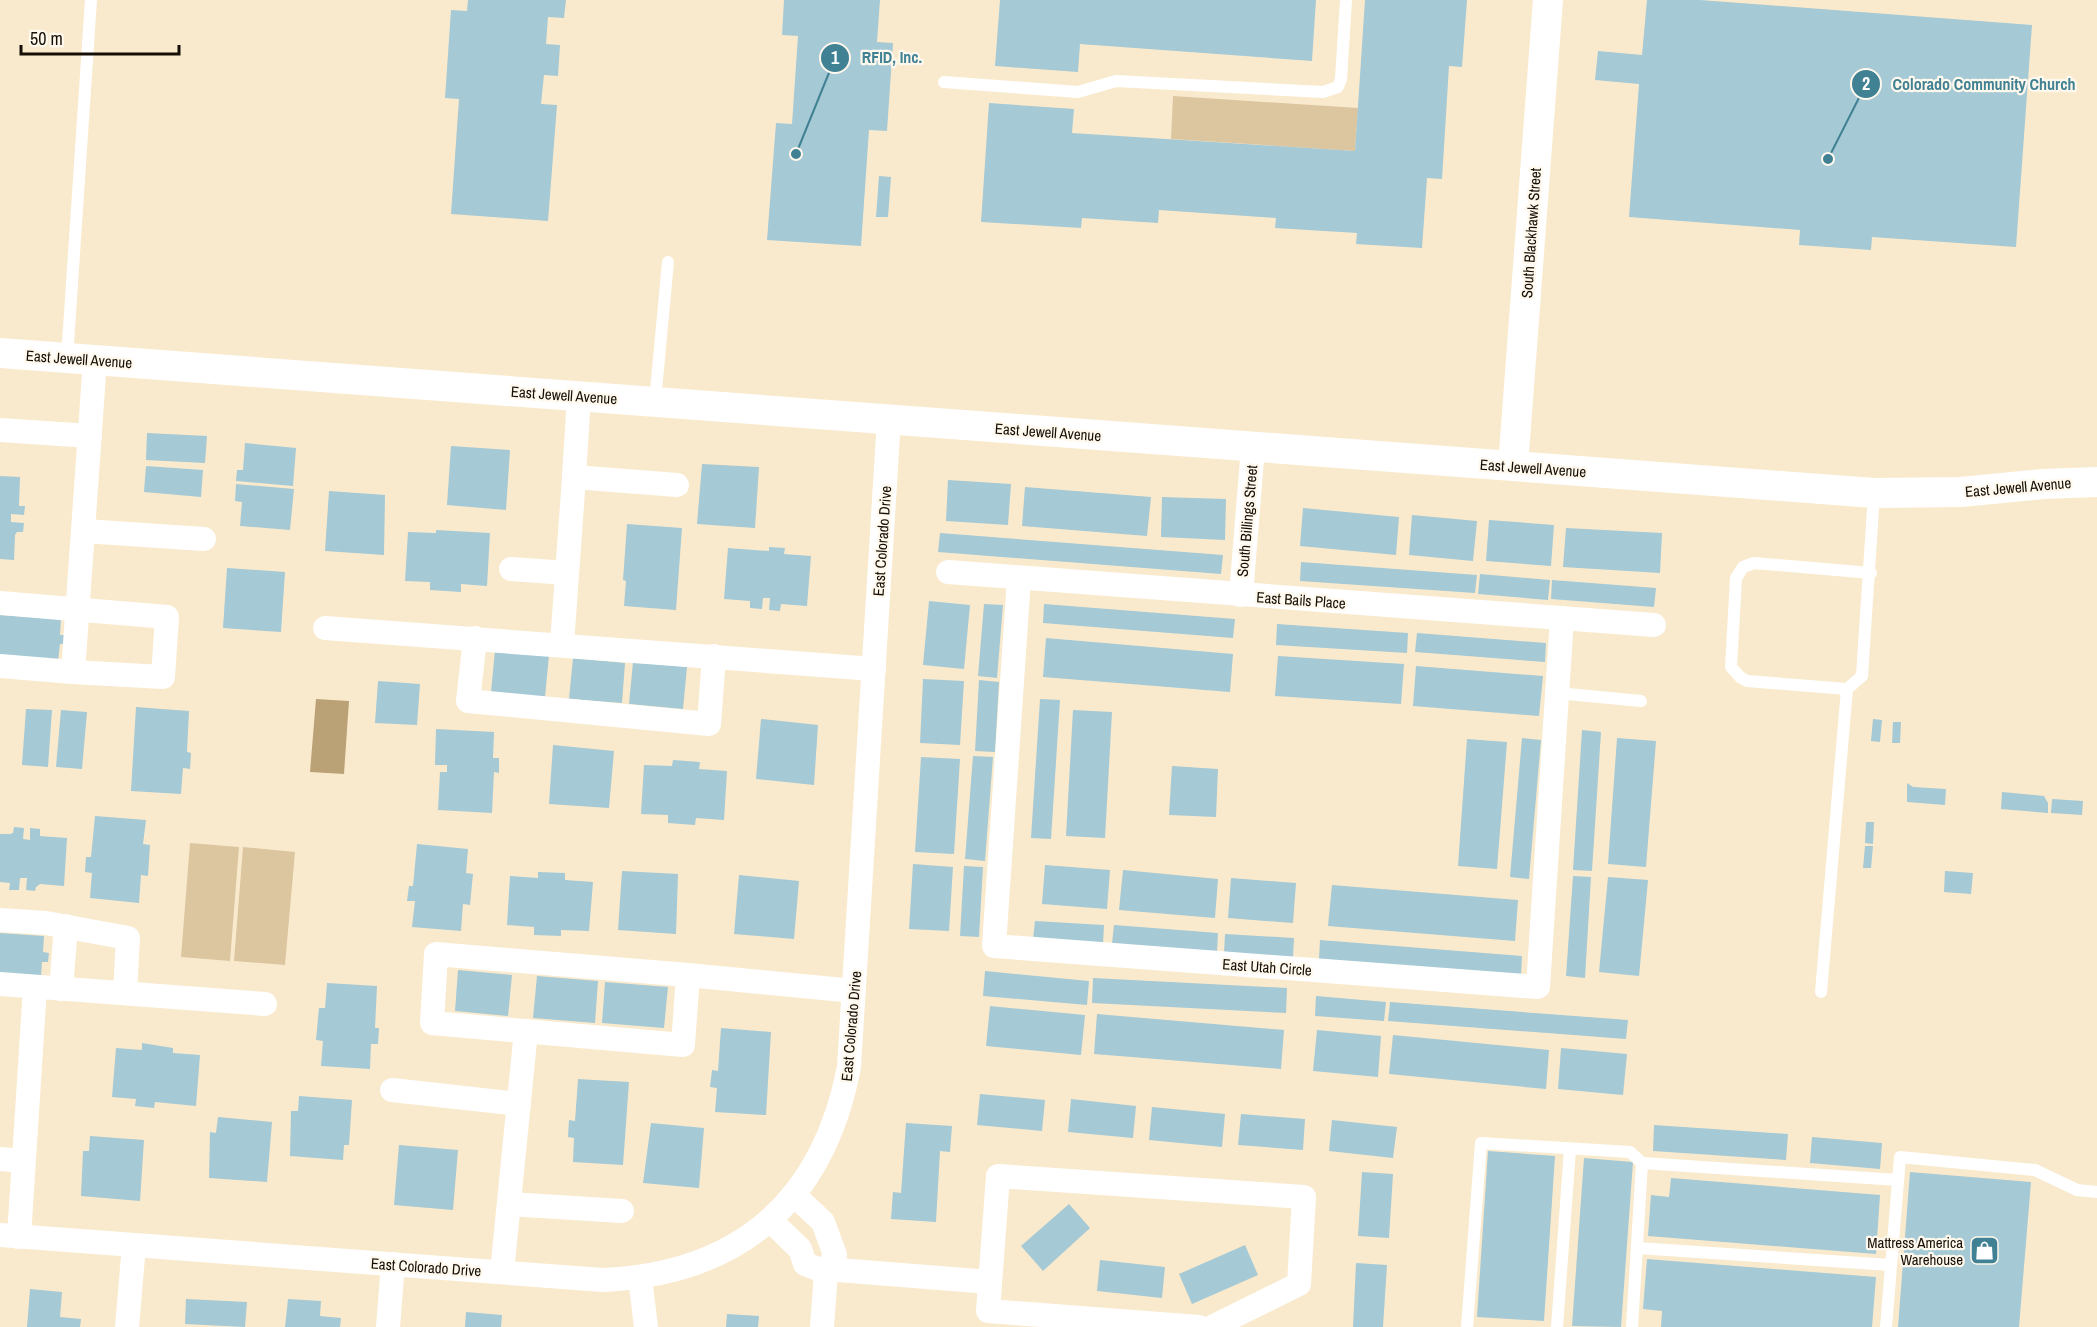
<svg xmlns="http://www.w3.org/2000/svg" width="2097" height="1327" viewBox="0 0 2097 1327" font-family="'Archivo Narrow',sans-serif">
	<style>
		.green { fill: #dbc6a0 }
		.water { fill: #bba276 }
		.building { fill: #a5c9d5 }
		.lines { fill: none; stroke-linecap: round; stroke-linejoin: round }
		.service { stroke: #fff; stroke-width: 12 }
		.minor { stroke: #fff; stroke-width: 24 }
		.tertiary { stroke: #fff; stroke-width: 30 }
		.labels { text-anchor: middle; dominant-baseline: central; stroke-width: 4.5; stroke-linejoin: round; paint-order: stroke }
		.street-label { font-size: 15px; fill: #150f06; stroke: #fff8ed }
		.poi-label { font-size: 15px; fill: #150f06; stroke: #fff8ed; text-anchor: end }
		.leader { fill: none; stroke: #418194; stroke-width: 2 }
		.callout-dot { fill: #418194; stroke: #fff8ed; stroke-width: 2 }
		.mark-label { font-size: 18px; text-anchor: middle; font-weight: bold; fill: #fff }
		.callout-label { font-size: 16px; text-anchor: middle; font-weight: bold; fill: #418194; stroke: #fff8ed; stroke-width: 4.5; stroke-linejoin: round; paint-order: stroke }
	</style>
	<rect width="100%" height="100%" fill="#faeacd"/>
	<!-- green -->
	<g class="green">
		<path d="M1173 96 1358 108 1355 151 1171 139Z"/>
		<path d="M190 843 239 847 230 961 181 957Z"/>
		<path d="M243 847 295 852 285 965 234 961Z"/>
	</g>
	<!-- water -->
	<path class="water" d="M316 699 349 701 344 774 310 772Z"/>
	<!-- building -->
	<g class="building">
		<path d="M468 0H566L564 18 548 17 546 44 560 45 558 76 544 75 541 104 557 105 548 221 451 214 459 99 445 98 451 10 467 11Z"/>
		<path d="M784 0H880L877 42 893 43 887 131 869 130 861 246 767 240 776 123 792 124 798 36 782 35Z"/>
		<path d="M1000 0H1316L1312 61 1080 44 1078 72 995 66Z"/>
		<path d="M1365 0H1467L1462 67 1449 66 1442 179 1427 178 1422 248 1356 244 1357 233 1275 228 1276 218 1159 210 1158 223 1082 218 1081 228 981 222 989 103 1074 109 1072 133 1355 151Z"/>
		<path d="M1647 0H1700L2032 25 2016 247 1872 237 1871 250 1799 245 1800 230 1629 217 1639 84 1595 80 1598 51 1642 55Z"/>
		<path d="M879 176 891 177 888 217H876Z"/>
		<path d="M147 433 207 436 205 463 146 460Z"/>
		<path d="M245 443 296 448 293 486 236 481 237 470H243Z"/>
		<path d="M451 446 510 450 506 510 447 505Z"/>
		<path d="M702 464 759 467 755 528 697 524Z"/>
		<path d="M146 466 203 470 201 497 144 492Z"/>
		<path d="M0 476 20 477 19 506H25L24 515 11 514V522L24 523 23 532H17L15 535 14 560 0 559Z"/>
		<path d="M948 480 1011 484 1008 525 946 521Z"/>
		<path d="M236 484 294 489 290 530 240 526 242 502 235 501Z"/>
		<path d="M1025 487 1151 497 1147 536 1022 526Z"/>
		<path d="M329 491 385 495 384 555 325 551Z"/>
		<path d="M1162 497 1226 499 1225 540 1161 537Z"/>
		<path d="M1303 508 1399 517 1396 555 1300 546Z"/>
		<path d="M1412 515 1477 521 1473 561 1409 555Z"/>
		<path d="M1489 520 1554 525 1551 566 1486 561Z"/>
		<path d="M627 524 682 528 676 610 624 606 626 581 623 580Z"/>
		<path d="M1566 528 1662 533 1660 573 1563 567Z"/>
		<path d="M436 530 490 533 487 586 461 584V592L430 590V582L405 581 408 532 436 533Z"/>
		<path d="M940 533 1223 555 1221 574 938 552Z"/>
		<path d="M769 547 785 548 784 554 811 556 807 606 781 604 780 611 769 610 770 598H763L762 609 750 608V601L724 599 728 548 769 551Z"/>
		<path d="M1301 562 1477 575 1475 593 1300 581Z"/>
		<path d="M227 568 285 572 281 632 223 628Z"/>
		<path d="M1480 574 1550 580 1548 600 1478 594Z"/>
		<path d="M1552 580 1656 588 1654 607 1551 599Z"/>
		<path d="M929 601 970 605 964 669 923 665Z"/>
		<path d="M984 604 1003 605 997 678 978 676Z"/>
		<path d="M1044 604 1235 619 1233 638 1043 623Z"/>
		<path d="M0 615 61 619 60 635H67L66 644H60L58 661 0 657Z"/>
		<path d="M1277 624 1408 633 1407 653 1276 645Z"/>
		<path d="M1417 633 1546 643 1545 662 1415 652Z"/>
		<path d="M1046 638 1233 654 1230 692 1043 677Z"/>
		<path d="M495 650 549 655 545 697 491 692Z"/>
		<path d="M1278 656 1404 664 1401 704 1275 696Z"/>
		<path d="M573 658 625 663 622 703 569 699Z"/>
		<path d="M633 662 687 667 683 709 629 704Z"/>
		<path d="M1416 666 1543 676 1539 716 1413 706Z"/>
		<path d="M923 679 964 681 960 745 920 743Z"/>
		<path d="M979 680 999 682 995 752 975 751Z"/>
		<path d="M378 681 420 684 417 725 375 723Z"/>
		<path d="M1040 699 1060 700 1051 839 1031 838Z"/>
		<path d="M136 707 189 711 187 752 191 753 190 769 183 768 181 794 131 791Z"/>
		<path d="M26 709 52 710 48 767 22 765Z"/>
		<path d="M61 710 87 712 82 769 56 767Z"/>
		<path d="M1073 710 1112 712 1105 838 1066 836Z"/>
		<path d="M761 719 818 725 814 785 756 779Z"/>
		<path d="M1873 719 1882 720 1880 742 1871 741Z"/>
		<path d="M1893 722H1901L1900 743H1892Z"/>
		<path d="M436 729 494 732 493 758H499V773L494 772 492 813 438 810 440 772H447V765H435Z"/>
		<path d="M1582 730 1601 732 1592 871 1573 870Z"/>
		<path d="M1522 738 1541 740 1529 879 1510 877Z"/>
		<path d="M1617 738 1656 741 1646 867 1608 864Z"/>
		<path d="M1467 739 1507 742 1497 869 1458 866Z"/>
		<path d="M553 745 614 751 609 808 549 804Z"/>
		<path d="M973 756 993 757 985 861 965 859Z"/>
		<path d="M921 757 960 759 954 854 915 852Z"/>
		<path d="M673 760 700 762 699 769 727 771 724 820 696 818 695 825 668 823V815L641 814 644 765 672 766Z"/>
		<path d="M1172 766 1218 769 1216 817 1169 815Z"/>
		<path d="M1907 783 1913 787 1946 789 1945 805 1907 802Z"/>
		<path d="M2002 792 2044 796 2048 803V813L2001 809Z"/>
		<path d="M2052 799 2083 801 2082 815 2051 813Z"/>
		<path d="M95 816 146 820 143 844 150 845 148 876 141 875 139 903 90 898 92 873 85 872 86 857H91Z"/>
		<path d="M1866 822H1874L1873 844 1865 843Z"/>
		<path d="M14 827 24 828 23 839 30 840V828L40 829V836L67 838 64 886 40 884 36 887 35 891 26 890 27 878H20L19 890H9L10 883 0 882V834H10L13 833Z"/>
		<path d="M417 844 468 849 466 873 473 874 470 905 463 904 461 931 412 927 415 901H407L409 886H413Z"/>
		<path d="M1865 846H1873L1871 868H1863Z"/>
		<path d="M913 864 953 867 949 931 909 929Z"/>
		<path d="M1045 865 1110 870 1107 909 1042 904Z"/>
		<path d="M964 866 983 867 979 937 960 936Z"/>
		<path d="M1123 870 1218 879 1215 918 1119 910Z"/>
		<path d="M622 871 678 874 676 934 618 930Z"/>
		<path d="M1945 871 1973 873 1971 894 1944 892Z"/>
		<path d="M538 872 565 873V880L593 882 589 931 561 930V936L534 935V927L507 925 510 876 538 878Z"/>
		<path d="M739 875 799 881 794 939 734 934Z"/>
		<path d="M1573 876 1591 877 1585 978 1566 976Z"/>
		<path d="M1608 877 1648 880 1639 976 1599 972Z"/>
		<path d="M1231 878 1296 883 1293 923 1228 918Z"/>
		<path d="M1332 885 1518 900 1515 941 1328 926Z"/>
		<path d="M1035 921 1104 925 1103 944 1033 939Z"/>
		<path d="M1114 925 1218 933 1217 952 1112 944Z"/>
		<path d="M0 933 44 936 43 952 49 953 48 962H42L41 977 0 974Z"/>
		<path d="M1225 934 1294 938 1293 957 1224 953Z"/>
		<path d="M1320 940 1522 956 1521 975 1319 959Z"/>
		<path d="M458 970 512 975 508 1016 455 1011Z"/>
		<path d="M985 971 1089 981 1087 1005 983 996Z"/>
		<path d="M537 976 598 981 595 1023 533 1018Z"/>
		<path d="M1093 978 1287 988 1286 1013 1092 1003Z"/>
		<path d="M605 982 668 987 664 1028 602 1023Z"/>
		<path d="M327 983 377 986 375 1028H379L378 1044H371L370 1069 321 1066 323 1041 316 1040 319 1008H325Z"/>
		<path d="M1316 996 1386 1002 1384 1021 1315 1016Z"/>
		<path d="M1390 1002 1628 1020 1626 1039 1388 1021Z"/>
		<path d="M990 1006 1085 1015 1081 1055 986 1046Z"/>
		<path d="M1097 1014 1284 1030 1281 1069 1094 1054Z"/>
		<path d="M721 1028 771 1032 766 1115 715 1112 717 1088 710 1087 712 1070 718 1071Z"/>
		<path d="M1317 1030 1381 1036 1378 1077 1313 1071Z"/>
		<path d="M1393 1035 1549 1050 1546 1089 1389 1074Z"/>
		<path d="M142 1043 173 1048V1053L200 1055 196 1106 155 1102 154 1108 135 1106 136 1099 112 1097 116 1048 142 1050Z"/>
		<path d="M1561 1048 1627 1054 1623 1095 1558 1089Z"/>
		<path d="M578 1079 629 1082 623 1165 573 1162 574 1138 568 1137 569 1120 575 1121Z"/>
		<path d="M980 1094 1045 1100 1042 1131 977 1125Z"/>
		<path d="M299 1096 352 1100 349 1145H344L343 1160 290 1156 291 1111H298Z"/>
		<path d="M1071 1099 1136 1106 1133 1138 1068 1132Z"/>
		<path d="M1152 1107 1225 1114 1222 1147 1149 1140Z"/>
		<path d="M1241 1114 1305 1119 1303 1150 1238 1145Z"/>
		<path d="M218 1117 272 1122 267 1182 209 1178 210 1132 216 1133Z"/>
		<path d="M1332 1120 1397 1127 1393 1158 1329 1151Z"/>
		<path d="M651 1123 704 1128 699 1188 643 1183Z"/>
		<path d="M906 1123 952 1126 950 1152 940 1151 936 1222 891 1219 893 1192 901 1193Z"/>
		<path d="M1654 1125 1788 1134 1786 1160 1653 1151Z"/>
		<path d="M90 1136 144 1140 140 1201 81 1196 83 1151H89Z"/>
		<path d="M1812 1137 1882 1143 1880 1169 1810 1163Z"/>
		<path d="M399 1145 458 1150 453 1210 394 1205Z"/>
		<path d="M1488 1151 1555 1156 1544 1321 1477 1317Z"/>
		<path d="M1584 1158 1633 1162 1621 1327 1572 1326Z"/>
		<path d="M1362 1172 1393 1174 1389 1238 1358 1236Z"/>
		<path d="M1910 1172 2031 1182 2019 1327H1898Z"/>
		<path d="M1671 1178 1880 1195 1876 1254 1648 1236 1651 1195 1669 1197Z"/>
		<path d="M1069 1204 1090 1228 1043 1271 1021 1246Z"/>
		<path d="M1245 1245 1258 1275 1192 1304 1179 1274Z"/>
		<path d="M1647 1259 1876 1277 1872 1327H1661L1662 1311 1643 1309Z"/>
		<path d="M1100 1260 1165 1267 1162 1298 1097 1291Z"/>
		<path d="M1356 1263 1387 1265 1383 1327H1353Z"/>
		<path d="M30 1289 62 1292 60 1317 81 1319 80 1327H27Z"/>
		<path d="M186 1299 247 1302 245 1327 185 1324Z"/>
		<path d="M288 1299 321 1301 320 1316 341 1318 340 1327H285Z"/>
		<path d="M466 1312 502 1315 501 1327H465Z"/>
		<path d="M727 1314 759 1316 758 1327H726Z"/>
	</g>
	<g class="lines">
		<!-- service -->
		<g class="service">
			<path d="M944 82 1078 92 1116 81 1323 92 1338 87 1341 79 1346 0"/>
			<path d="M67 358 91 0"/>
			<path d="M655 401 668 262"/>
			<path d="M1847 689 1747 681 1740 677 1731 667 1736 578 1743 567 1754 563 1871 573"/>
			<path d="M1557 693 1641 701"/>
			<path d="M1821 992 1847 689 1862 676 1874 494"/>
			<path d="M1637 1248 1891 1265"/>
			<path d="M1467 1327 1481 1143 1630 1152 1642 1163"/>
			<path d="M1557 1327 1570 1149"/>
			<path d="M1632 1327 1642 1163 1898 1180"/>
			<path d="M1886 1327 1900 1157 2035 1170 2077 1190 2097 1192"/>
		</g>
		<!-- minor -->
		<g class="minor">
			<path d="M0 430 90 436"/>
			<path d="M574 477 579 396"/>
			<path d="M84 531 204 539"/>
			<path d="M511 569 567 573"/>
			<path d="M948 572 1654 625"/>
			<path d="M1019 579 994 946 1538 987 1562 618"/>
			<path d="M1241 595 1253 447"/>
			<path d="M0 603 167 617 163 677 73 672"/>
			<path d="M325 628 874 669"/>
			<path d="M475 638 468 701 709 724 714 656"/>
			<path d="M562 644 574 477 677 485"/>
			<path d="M0 666 73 672 95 360"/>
			<path d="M0 920 46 923 128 938 125 993"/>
			<path d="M688 975 436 954 432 1023 683 1045 688 975 854 991"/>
			<path d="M0 984 265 1004"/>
			<path d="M61 989 66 926"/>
			<path d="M392 1090 519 1104"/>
			<path d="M0 1159 23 1161"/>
			<path d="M794 1195 823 1222 835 1255 826 1272 822 1327"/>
			<path d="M509 1204 622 1211"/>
			<path d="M770 1220 800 1249 805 1264 826 1272"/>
			<path d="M0 1235 603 1280C739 1274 823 1202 849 1067L889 419"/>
			<path d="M19 1237 35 987"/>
			<path d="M502 1272 526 1031"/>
			<path d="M826 1272 838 1270 990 1282"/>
			<path d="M640 1278 646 1327"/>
			<path d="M127 1327 134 1245"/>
			<path d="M388 1327 393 1264"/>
			<path d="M1199 1327 988 1311 998 1176 1304 1197 1299 1284 1212 1327"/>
		</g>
		<!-- tertiary -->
		<g class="tertiary">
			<path d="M0 353 1874 493 1961 492 2043 484 2097 482"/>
			<path d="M1513 466 1548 0"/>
		</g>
	</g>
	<!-- icons -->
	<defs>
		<symbol id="shop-square" viewBox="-11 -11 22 22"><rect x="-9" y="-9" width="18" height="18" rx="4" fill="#418194" stroke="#fff8ed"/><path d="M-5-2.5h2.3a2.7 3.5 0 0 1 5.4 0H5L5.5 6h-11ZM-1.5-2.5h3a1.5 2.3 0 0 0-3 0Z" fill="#fff"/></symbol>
	</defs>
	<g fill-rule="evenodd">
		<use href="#shop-square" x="1968" y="1234" width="33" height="33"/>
	</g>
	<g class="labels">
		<!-- street labels -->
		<g class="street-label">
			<text transform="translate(1531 233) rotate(-86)">South Blackhawk Street</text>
			<text transform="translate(79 359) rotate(4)">East Jewell Avenue</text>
			<text transform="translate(564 395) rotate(4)">East Jewell Avenue</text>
			<text transform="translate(1048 432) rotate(4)">East Jewell Avenue</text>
			<text transform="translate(1533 468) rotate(4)">East Jewell Avenue</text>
			<text transform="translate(2018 487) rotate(-5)">East Jewell Avenue</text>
			<text transform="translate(1247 521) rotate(-85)">South Billings Street</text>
			<text transform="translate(882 541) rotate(-86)">East Colorado Drive</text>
			<text transform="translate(1301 600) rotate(4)">East Bails Place</text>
			<text transform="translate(1267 967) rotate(4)">East Utah Circle</text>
			<text transform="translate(851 1026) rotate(-85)">East Colorado Drive</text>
			<text transform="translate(426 1267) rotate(4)">East Colorado Drive</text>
		</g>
		<!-- poi labels -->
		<g class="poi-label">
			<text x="1963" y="1242">Mattress America<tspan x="1963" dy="17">Warehouse</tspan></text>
		</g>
	</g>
	<!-- callouts -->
	<path class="leader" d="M796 154L835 58M1828 159L1866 84"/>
	<g class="callout-dot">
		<circle cx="796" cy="154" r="6"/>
		<circle cx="1828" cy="159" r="6"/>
		<circle cx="835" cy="58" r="15"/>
		<circle cx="1866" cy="84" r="15"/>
	</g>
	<g class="mark-label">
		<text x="835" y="64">1</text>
		<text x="1866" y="90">2</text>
	</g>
	<g class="callout-label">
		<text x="892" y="63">RFID, Inc.</text>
		<text x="1984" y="90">Colorado Community Church</text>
	</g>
	<!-- scale -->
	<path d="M21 45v9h158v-9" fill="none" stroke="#150f06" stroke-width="3"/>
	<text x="30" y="45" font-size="18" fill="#150f06" stroke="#fff8ed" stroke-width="4.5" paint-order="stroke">50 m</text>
</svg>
